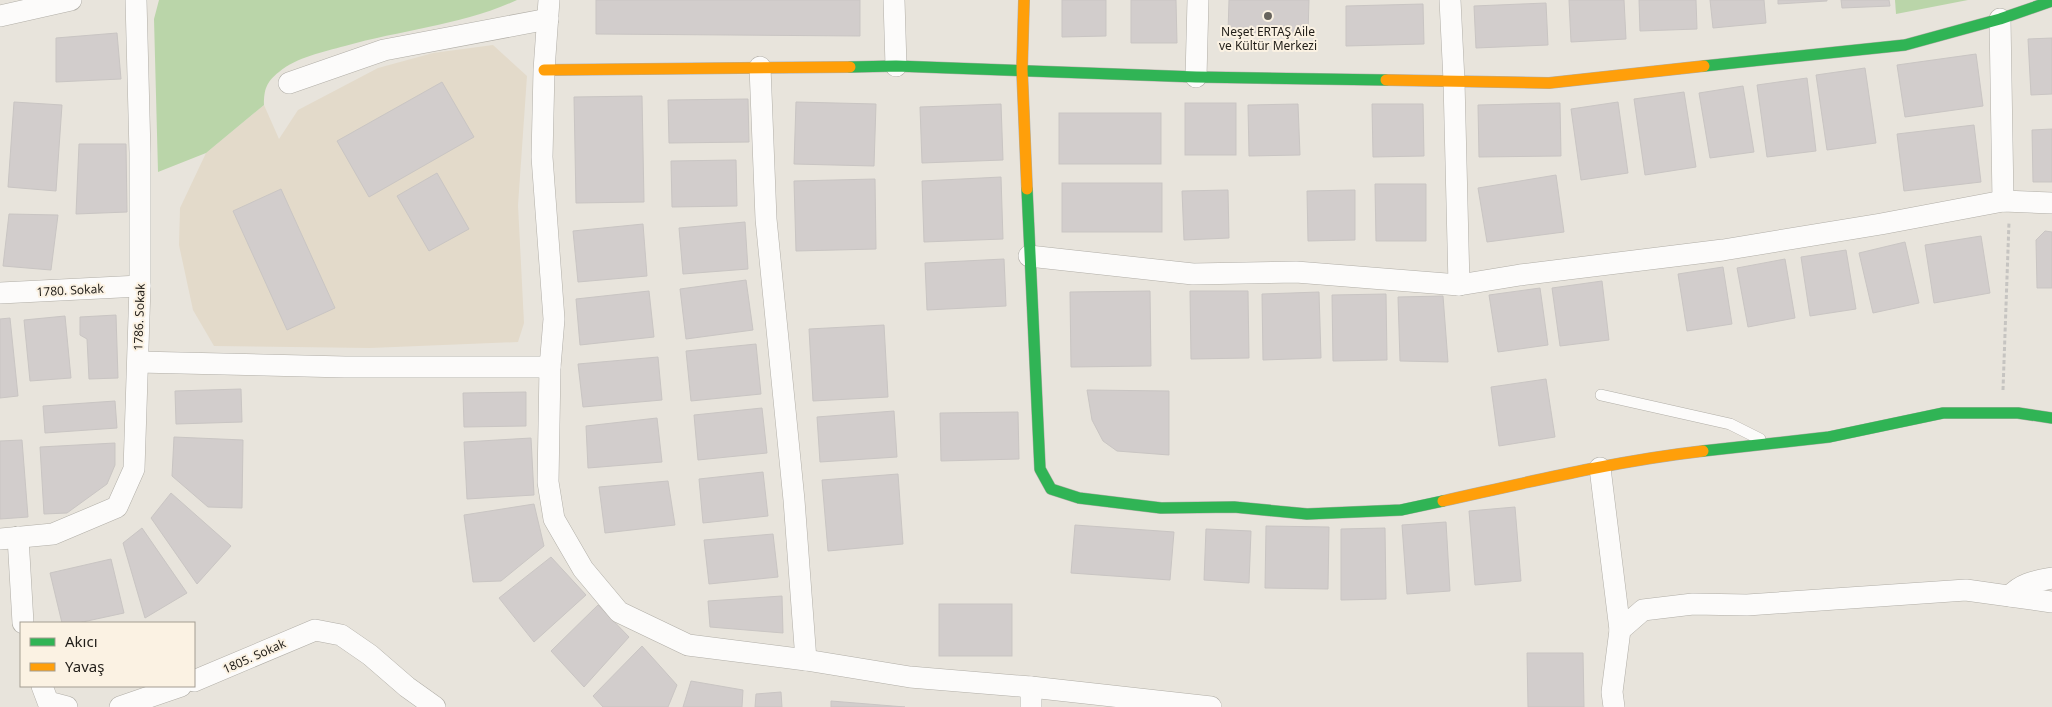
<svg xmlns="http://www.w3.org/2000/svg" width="2052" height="707" viewBox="0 0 2052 707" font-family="'Noto Sans',sans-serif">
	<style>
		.built { fill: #e3daca }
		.green { fill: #bad5a9 }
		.building { fill: #d2cdcc; stroke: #c9c5c3 }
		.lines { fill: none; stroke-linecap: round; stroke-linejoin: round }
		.lane-casing { stroke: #b1aea7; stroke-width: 12 }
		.street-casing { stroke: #b1aea7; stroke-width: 22 }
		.fast-casing { stroke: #b1aea7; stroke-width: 12 }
		.slow-casing { stroke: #b1aea7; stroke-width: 12 }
		.path { stroke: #c6c4c1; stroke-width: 3; stroke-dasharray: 4 2.5; stroke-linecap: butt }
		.lane { stroke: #fcfbfa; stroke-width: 11 }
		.street { stroke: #fcfbfa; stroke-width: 21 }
		.fast { stroke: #30b455; stroke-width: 11 }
		.slow { stroke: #ff9f0a; stroke-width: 11 }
		.poi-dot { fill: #66635d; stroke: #fbf2e3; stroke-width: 2 }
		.labels { text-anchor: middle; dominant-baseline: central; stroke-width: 4; stroke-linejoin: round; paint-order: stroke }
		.poi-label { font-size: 12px; fill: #201d18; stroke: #fbf2e3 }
		.street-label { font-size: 12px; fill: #201d18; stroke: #fbf2e3 }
	</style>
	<rect width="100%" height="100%" fill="#e8e4dc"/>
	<!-- built -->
	<path class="built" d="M493 45 527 76 518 205 524 323 518 342 370 348 214 346 193 310 179 245 180 208 206 153 264 105 279 139 298 110 378 68 433 53Z"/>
	<!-- green -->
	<g class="green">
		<path d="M159 0H517C463 25 402 30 345 46 323 52 297 57 279 72 266 82 264 90 264 105L206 153 158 172 154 19Z"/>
		<path d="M1895 0H1968L1896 14Z"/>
	</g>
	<!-- building -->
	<g class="building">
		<path d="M596 0H860V36L596 34Z"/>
		<path d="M1062 0H1106V36L1062 37Z"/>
		<path d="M1131 0H1176L1177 43H1131Z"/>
		<path d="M1229 0H1309L1308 33 1228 32Z"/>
		<path d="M1569 0H1624L1626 39 1571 42Z"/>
		<path d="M1639 0H1696L1697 29 1640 31Z"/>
		<path d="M1710 0H1764L1766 23 1713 28Z"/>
		<path d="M1778 0H1827V1L1778 4Z"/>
		<path d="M1841 0H1889L1890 6 1842 8Z"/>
		<path d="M1546 3 1548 45 1476 48 1474 6Z"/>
		<path d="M1423 4 1424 44 1346 46V6Z"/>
		<path d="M117 33 121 79 56 82V38Z"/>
		<path d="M2052 38V94L2031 95 2028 39Z"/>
		<path d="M1976 54 1983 106 1905 117 1897 65Z"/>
		<path d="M1865 68 1876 143 1827 150 1816 75Z"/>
		<path d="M1807 78 1816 151 1767 157 1757 85Z"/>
		<path d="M442 82 474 137 369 197 337 141Z"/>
		<path d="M1743 86 1754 152 1710 158 1699 93Z"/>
		<path d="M1684 92 1696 167 1645 175 1634 99Z"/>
		<path d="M642 96 644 202 576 203 574 97Z"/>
		<path d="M748 99 749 142 669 143 668 100Z"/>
		<path d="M14 102 62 105 56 191 8 187Z"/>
		<path d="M796 102 876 104 874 166 794 164Z"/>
		<path d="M1618 102 1628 173 1581 180 1571 109Z"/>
		<rect x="1185" y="103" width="51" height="52"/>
		<path d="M1560 103 1561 156 1479 157 1478 105Z"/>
		<path d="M1001 104 1003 160 922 163 920 107Z"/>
		<path d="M1298 104 1300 155 1249 156 1248 105Z"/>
		<path d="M1372 104H1423L1424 156 1373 157Z"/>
		<rect x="1059" y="113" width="102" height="51"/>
		<path d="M1974 125 1981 182 1904 191 1897 134Z"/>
		<path d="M2052 129V182H2033L2032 130Z"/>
		<path d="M79 144H126L127 212 76 214Z"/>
		<path d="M736 160 737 206 672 207 671 161Z"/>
		<path d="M437 173 469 229 429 251 397 196Z"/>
		<path d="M1556 175 1564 232 1487 242 1478 188Z"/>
		<path d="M1001 177 1003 239 924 242 922 181Z"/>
		<path d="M875 179 876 249 796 251 794 181Z"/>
		<rect x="1062" y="183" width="100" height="49"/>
		<path d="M1375 184H1426V241H1376Z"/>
		<path d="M281 189 335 308 287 330 233 211Z"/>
		<path d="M1228 190 1229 238 1184 240 1182 191Z"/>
		<path d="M1355 190V240L1308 241 1307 191Z"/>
		<path d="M9 214 58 215 51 270 3 266Z"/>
		<path d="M745 222 748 269 683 274 679 228Z"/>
		<path d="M643 224 647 276 578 282 573 231Z"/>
		<path d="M2045 231 2052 232V288H2037L2036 240Z"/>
		<path d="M1981 236 1990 293 1934 303 1925 245Z"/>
		<path d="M1905 242 1919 303 1873 313 1859 253Z"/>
		<path d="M1846 250 1856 309 1810 316 1801 257Z"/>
		<path d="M1004 259 1006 306 927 310 925 263Z"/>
		<path d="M1785 259 1795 318 1748 327 1737 268Z"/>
		<path d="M1723 267 1732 324 1687 331 1678 274Z"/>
		<path d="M746 280 753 330 686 339 680 289Z"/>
		<path d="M1602 281 1609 340 1560 346 1552 288Z"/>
		<path d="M1540 288 1548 345 1498 352 1489 295Z"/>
		<path d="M649 291 654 337 580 345 576 299Z"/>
		<path d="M1150 291 1151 366 1071 367 1070 292Z"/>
		<path d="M1190 291H1248L1249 358 1191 359Z"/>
		<path d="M1319 292 1321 358 1263 360 1262 294Z"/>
		<path d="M1386 294 1387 360 1333 361 1332 295Z"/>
		<path d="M1443 296 1448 362 1400 361 1398 297Z"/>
		<path d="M116 315 118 378 89 379 87 339 80 335V317Z"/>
		<path d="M65 316 71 378 30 381 24 320Z"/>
		<path d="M10 318 18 396 0 398V319Z"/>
		<path d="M884 325 888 397 813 401 809 329Z"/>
		<path d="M756 344 761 394 691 401 686 351Z"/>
		<path d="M658 357 662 400 583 407 578 364Z"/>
		<path d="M1546 379 1555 437 1499 446 1491 387Z"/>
		<path d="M241 389 242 422 176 424 175 391Z"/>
		<path d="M1087 390 1169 391V455L1117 451 1103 441 1092 420Z"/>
		<path d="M526 392V426L464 427 463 393Z"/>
		<path d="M115 401 117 428 45 433 43 406Z"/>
		<path d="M762 408 767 453 698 460 694 415Z"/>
		<path d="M894 411 897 457 820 462 817 417Z"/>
		<path d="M1018 412 1019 459 941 461 940 413Z"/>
		<path d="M657 418 662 462 588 468 586 426Z"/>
		<path d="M174 437 243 440 242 508 208 507 172 476Z"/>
		<path d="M531 438 534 495 467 499 464 442Z"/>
		<path d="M22 440 28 517 0 519V441Z"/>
		<path d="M115 443V465L107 484 67 513 44 514 40 447Z"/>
		<path d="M763 472 768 516 703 523 699 479Z"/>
		<path d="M898 474 903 544 828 551 822 480Z"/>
		<path d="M668 481 675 525 605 533 599 487Z"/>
		<path d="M171 493 231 546 197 584 151 518Z"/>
		<path d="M534 504 544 546 501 581 473 582 464 515Z"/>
		<path d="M1515 507 1521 581 1475 585 1469 511Z"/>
		<path d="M1446 522 1450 591 1407 594 1402 525Z"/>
		<path d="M1075 525 1174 532 1170 580 1071 573Z"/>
		<path d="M1266 526 1329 527 1328 589 1265 588Z"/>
		<path d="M142 528 187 593 145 618 123 543Z"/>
		<path d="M1385 528 1386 599 1341 600V529Z"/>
		<path d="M1206 529 1251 531 1249 583 1204 580Z"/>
		<path d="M773 534 778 577 709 584 704 540Z"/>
		<path d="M551 557 586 595 534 642 499 598Z"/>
		<path d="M111 559 124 613 78 623H62L50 573Z"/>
		<path d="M782 596 783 633 710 627 708 601Z"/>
		<rect x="939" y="604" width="73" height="52"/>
		<path d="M598 605 629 637 584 687 551 651Z"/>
		<path d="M642 646 677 685 668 707H603L593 696Z"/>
		<path d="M1527 653H1583L1584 707H1528Z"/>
		<path d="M691 681 743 690 742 707H683Z"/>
		<path d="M781 692 782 707H755L756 694Z"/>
		<path d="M831 701 905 707H831Z"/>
	</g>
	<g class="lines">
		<defs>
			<path id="lane" d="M1601 395 1730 424 1760 439"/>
			<g id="street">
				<path d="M549 0 544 70 542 157 554 319 550 367 548 482 554 519 583 569 619 612 688 645 806 660 910 677 1031 687 1211 707"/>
				<path d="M894 0 896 66"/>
				<path d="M1450 0 1454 81 1459 285"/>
				<path d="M0 16 71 0"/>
				<path d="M2000 19 2003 201"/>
				<path d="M760 67 766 219 794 500 806 660"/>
				<path d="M1196 77 1198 0"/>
				<path d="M289 83 384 50 548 19"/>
				<path d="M1029 256 1193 274 1296 272 1459 285 1520 275 1723 250 1881 224 2003 201 2052 203"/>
				<path d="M0 293 140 286"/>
				<path d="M138 362 345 367H550"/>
				<path d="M1600 468 1620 630"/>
				<path d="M18 537 23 623"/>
				<path d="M0 539 53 534 117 507 134 469 140 286V153L136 0"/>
				<path d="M2010 596C2021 583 2036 581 2052 578"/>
				<path d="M194 681 315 630 341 635 370 655 407 687 435 707"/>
				<path d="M42 686 48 702 67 707"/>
				<path d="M1031 687V707"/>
				<path d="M120 707 181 686"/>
				<path d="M1614 707 1612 692 1620 630 1643 610 1693 604 1747 605 1966 590 2052 602"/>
			</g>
			<g id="fast">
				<path d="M1704 66 1905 45 2000 19 2052 1"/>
				<path d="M850 67 896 66 1196 77 1386 80"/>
				<path d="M1027 189 1040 469 1051 489 1079 498 1161 508 1234 507 1307 514 1401 510 1443 501"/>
				<path d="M1703 451 1829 437 1943 413H2018L2052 418"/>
			</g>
			<g id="slow">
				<path d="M1024 0 1022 69 1027 189"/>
				<path d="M544 70 850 67"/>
				<path d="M1386 80 1549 83 1704 66"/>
				<path d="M1443 501C1529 482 1615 461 1703 451"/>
			</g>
		</defs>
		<!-- lane casing -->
		<use href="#lane" class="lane-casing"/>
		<!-- street casing -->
		<use href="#street" class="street-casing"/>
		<!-- fast casing -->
		<use href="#fast" class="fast-casing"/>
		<!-- slow casing -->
		<use href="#slow" class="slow-casing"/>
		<!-- path -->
		<path class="path" d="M2003 390 2009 222"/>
		<!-- lane -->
		<use href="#lane" class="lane"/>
		<!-- street -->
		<use href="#street" class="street"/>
		<!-- fast -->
		<use href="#fast" class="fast"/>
		<!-- slow -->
		<use href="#slow" class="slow"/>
	</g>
	<!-- markers -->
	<circle class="poi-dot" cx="1268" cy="16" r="5"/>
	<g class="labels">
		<!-- poi labels -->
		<g class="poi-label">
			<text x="1268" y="31">Neşet ERTAŞ Aile<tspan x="1268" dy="14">ve Kültür Merkezi</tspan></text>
		</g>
		<!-- street labels -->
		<g class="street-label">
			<text transform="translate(70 290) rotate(-3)">1780. Sokak</text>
			<text transform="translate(139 317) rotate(-88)">1786. Sokak</text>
			<text transform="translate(254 656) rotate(-24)">1805. Sokak</text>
		</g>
	</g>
	<!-- legend -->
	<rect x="20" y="622" width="175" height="65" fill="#fbf2e3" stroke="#a39d92"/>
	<rect x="30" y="638" width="25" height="8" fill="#30b455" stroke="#a39d92"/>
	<text x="65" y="647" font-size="15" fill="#201d18">Akıcı</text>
	<rect x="30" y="663" width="25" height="8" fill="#ff9f0a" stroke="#a39d92"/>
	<text x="65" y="672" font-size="15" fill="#201d18">Yavaş</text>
</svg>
